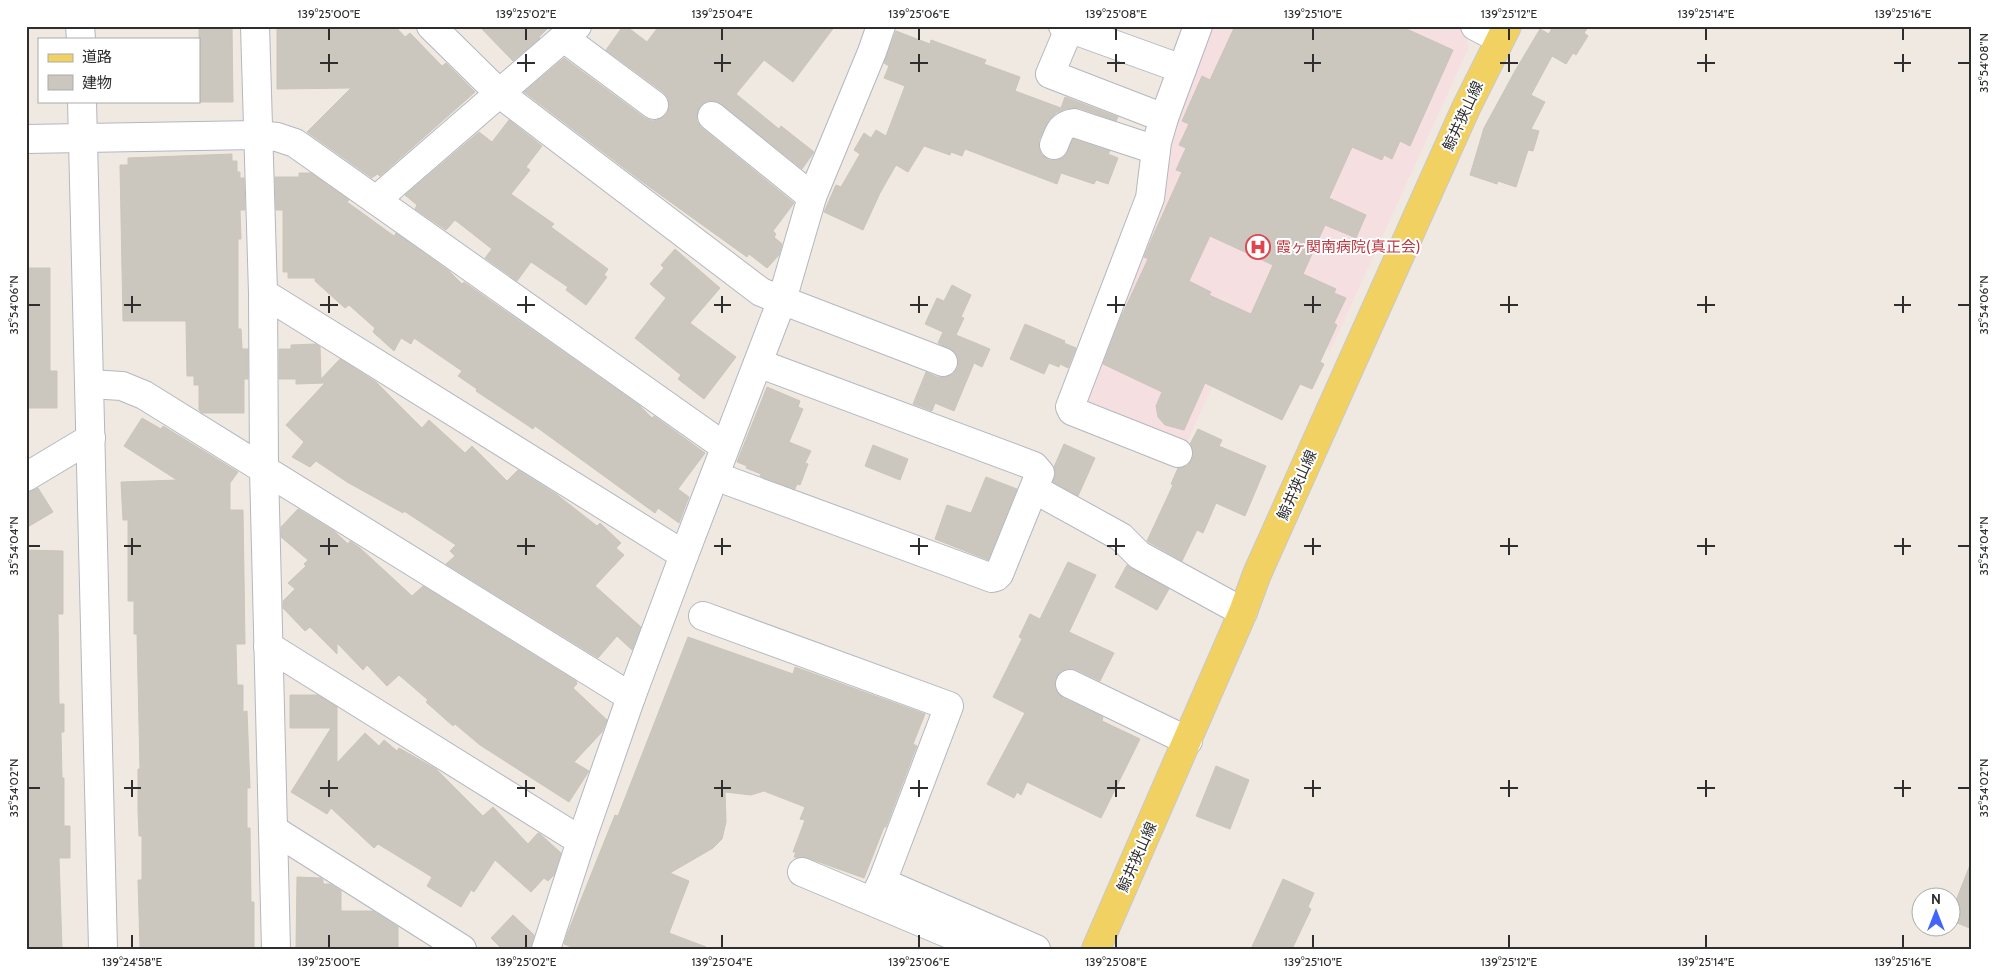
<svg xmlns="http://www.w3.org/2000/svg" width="1998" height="975" viewBox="0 0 1998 975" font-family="Cabin,'Noto Sans JP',sans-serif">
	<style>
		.medical { fill: #f5dfe0 }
		.building { fill: #cbc7bf; stroke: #cbc5ba; fill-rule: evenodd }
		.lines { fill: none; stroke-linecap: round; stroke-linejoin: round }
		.minor-casing { stroke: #b4b7c1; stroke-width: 30 }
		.major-casing { stroke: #c9c9c9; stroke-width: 30 }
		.minor { stroke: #fff; stroke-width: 28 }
		.major { stroke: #f2d163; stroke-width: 28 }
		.ticks { fill: none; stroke: #2e2e2e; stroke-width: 2 }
		.labels { text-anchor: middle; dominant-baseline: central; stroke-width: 4; stroke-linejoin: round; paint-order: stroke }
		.street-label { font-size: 15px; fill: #2e2e2e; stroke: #fff }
		.health-label { font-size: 15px; fill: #be3a42; stroke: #fff; text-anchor: start }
		.neatline { fill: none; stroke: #2e2e2e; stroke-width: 2 }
		.ticks-label { font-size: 12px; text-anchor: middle; fill: #2e2e2e }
	</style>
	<rect width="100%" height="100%" fill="#efe9e1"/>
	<!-- medical -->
	<path class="medical" d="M1204 26H1452L1464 32 1469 47 1330 351 1245 313 1184 449 1079 399Z"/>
	<!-- building -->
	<g class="building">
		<path d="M199 26 232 27 233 102H199Z"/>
		<path d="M277 26H395L405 37 410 33 442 66 446 63 475 92 380 176 377 174 372 178 307 132 351 88 277 89Z"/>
		<path d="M479 26H550L539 37 540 38 513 61Z"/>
		<path d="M623 26H626L647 42 659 26H835L793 82 764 60 736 94 779 129 781 126 814 152 802 169 721 104 714 101H707L700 106 697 113V121L702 128 794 203 773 231 776 234 774 237 782 244 779 255 767 268 749 254 747 257 644 183 524 92 564 58 645 118 653 121 661 119 667 114 669 107 668 98 663 92 606 50Z"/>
		<path d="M1235 26H1400L1453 50 1410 146 1400 141 1392 159 1384 155 1382 160 1352 147 1329 198 1366 215 1356 238 1325 225 1303 274 1336 289 1334 293 1346 298 1334 323 1337 325 1320 362 1324 364 1312 389 1300 384 1282 420 1205 383 1184 430 1165 425 1158 417 1156 406 1162 392 1103 364 1121 317 1148 259 1144 257 1152 238 1182 172 1176 170 1186 148 1179 145 1189 124 1182 121 1202 76 1210 80ZM1210 236 1273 265 1251 314 1209 295 1211 292 1189 281Z"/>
		<path d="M1553 26H1589L1584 33 1588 36 1576 55 1573 53 1566 64 1552 56 1531 95 1545 102 1531 129 1539 131 1533 151 1528 150 1516 187 1498 181 1497 184 1470 175 1484 128 1515 71 1540 29 1549 34Z"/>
		<path d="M896 31 930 44 931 40 986 60 984 64 1020 77 1015 91 1061 108 1065 97 1118 117 1116 121 1079 108 1066 109 1056 113 1049 120 1039 140V148L1041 154 1049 160H1057L1064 157 1073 139 1110 151 1108 154 1118 158 1108 184 1096 180 1094 184 1061 173 1057 184 965 149 962 156 951 152 950 155 924 146 908 172 896 165 880 193 863 230 824 212 836 185 841 187 860 154 854 150 864 133 871 138 876 130 886 136 905 86 884 78 889 66 884 63Z"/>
		<path d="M509 120 542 146 526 167 530 170 511 194 554 224 551 227 608 269 604 275 607 277 586 305 566 290 568 287 531 262 517 281 485 258 492 249 455 220 446 230 415 209 417 205 405 195 479 132 492 142Z"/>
		<path d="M232 154V161H237V172H240V178H244L245 210H240L241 239H238V329H241L242 349H248V379H244V413H202L199 410V385H194V376H187L186 321H123L120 165H128V158Z"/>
		<path d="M299 173H311L349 200 347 202 394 236 396 233 449 271 462 284 464 282 639 405 652 418 654 416 705 453 678 489 689 497 679 523 658 508 655 513 535 426 533 429 476 391 477 389 458 376 462 371 414 338 411 344 401 338 394 351 373 332 375 328 349 305 345 308 315 281V278H288V272H283V210H276L275 177H299Z"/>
		<path d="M675 249 720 288 690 323 736 357 704 399 678 379 681 375 635 338 666 298 650 284 664 268 661 265Z"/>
		<path d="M26 268H50V371H57V408H26Z"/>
		<path d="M952 285 971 295 961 317 964 318 956 335 990 349 982 367 974 363 954 411 935 403 932 411 913 404 926 372 937 377H946L953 374 958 367V360L955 352 938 343 943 332 925 324 937 298 944 301Z"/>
		<path d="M1025 324 1065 341 1064 343 1076 348 1068 368 1060 364 1059 367 1049 363 1044 374 1010 359Z"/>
		<path d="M316 344 320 347 321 379 340 359 376 382 422 428 429 420 465 453 472 446 507 481 518 470 556 494 597 526 600 523 621 543 616 548 624 555 595 586 641 627 632 650 617 636 598 658 446 564 455 556 450 551 456 545 404 511 403 513 347 482 316 461 310 467 292 457 304 442 286 425 325 383 296 384V379H279V349H291V345Z"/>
		<path d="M767 387 800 401 798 407 803 409 789 442 811 451 805 463 808 464 800 485 797 484 795 489 760 476 761 474 746 468 747 466 737 462Z"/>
		<path d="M142 418 161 429 163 426 238 472 230 483V510H243L245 644H236L237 685H243V712L247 711 250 788H247V828H250L251 902H254V949H140L138 880H142V836H139L138 810V769H140L137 634H134V601H128V520H123L121 482 177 480 124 446Z"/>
		<path d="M1198 429 1222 440 1219 446 1266 466 1245 516 1216 503 1203 533 1197 530 1182 561 1147 541 1173 485 1171 484 1178 468 1187 466 1192 459 1193 451 1190 444Z"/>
		<path d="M1064 444 1095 458 1078 496 1053 482 1055 471 1054 467Z"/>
		<path d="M873 445 908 459 900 480 865 466Z"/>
		<path d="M986 477 1017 489 988 560 935 539 947 505 971 513Z"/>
		<path d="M38 488 53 512 26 528V493Z"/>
		<path d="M298 509 334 531 348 544 350 541 360 548 412 596 423 586 576 681 577 684 573 688 607 720 602 732 574 762 589 771 569 802 480 745 455 724 453 726 426 702 428 700 399 675 387 686 367 665 363 670 337 643V654L310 627 305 631 283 608V601L295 589 288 583 306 566 304 564 308 560 281 537V527Z"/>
		<path d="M26 550 63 551V614H58L59 704H64V732H61L62 778H64V826H70V858H59L62 949H26Z"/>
		<path d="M1068 562 1096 575 1069 632 1114 653 1100 681 1077 670 1068 669 1061 671 1056 678 1055 686 1057 692 1063 698 1103 717 1102 721 1140 739 1101 818 1027 782 1021 795 1017 792 1014 798 987 784 1025 713 993 697 1022 639 1019 637 1030 614 1040 619Z"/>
		<path d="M1127 565 1169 589 1157 610 1115 587Z"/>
		<path d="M688 637 793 674 795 667 925 714 913 744 917 746 914 753 886 827H884L864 878 808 858 794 857 796 852H793L805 820 800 819 805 807 764 791 751 795 725 792 726 822 722 839 713 848 670 873 689 881 669 933 706 947V949H576L564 944 568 932 615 815 618 816Z"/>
		<path d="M290 695H318L337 707V763L365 733 379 746 384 740 397 751 399 748 436 769 483 816 493 807 528 844 538 833 540 834 561 853 554 875 548 881 544 878 531 892 495 860 474 892 471 890 461 907 427 886 432 877 378 844 374 848 331 808 327 814 291 792 331 728H290Z"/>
		<path d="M1216 766 1249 780 1230 829 1196 816Z"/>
		<path d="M1970 865 1972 866V929L1950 920V916Z"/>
		<path d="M297 877 321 878 323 880V884H330L341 891V911H373L398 927V949H296Z"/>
		<path d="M1283 879 1314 893 1308 907 1311 909 1292 949H1251Z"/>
		<path d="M513 915 534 935 531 949H502L491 938Z"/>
	</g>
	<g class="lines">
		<defs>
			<g id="minor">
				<path d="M80 26 81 39"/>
				<path d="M255 26 263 293 264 469 276 949"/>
				<path d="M431 26 499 93 761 292 943 362"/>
				<path d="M1063 26 1182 69"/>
				<path d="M1475 26 1500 39"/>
				<path d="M1069 29 1050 74 1164 118"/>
				<path d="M564 38 654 105"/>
				<path d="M82 101 103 949"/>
				<path d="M712 116 812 197"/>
				<path d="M26 139 257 135 277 137 295 143 725 447"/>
				<path d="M1054 145C1059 133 1060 125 1074 123L1156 150"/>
				<path d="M376 200 577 26"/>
				<path d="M263 293 684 555"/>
				<path d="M90 384 122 386 144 395 631 697"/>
				<path d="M1178 453 1072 411 1070 407 1150 198 1157 142 1164 118 1198 26"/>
				<path d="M715 476 992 578 996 577 999 574 1040 473 1034 466 758 363"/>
				<path d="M26 477 91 438"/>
				<path d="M1034 489 1121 537 1139 555 1243 612"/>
				<path d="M703 616 949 706 882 882"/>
				<path d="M268 646 581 841"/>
				<path d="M1070 684 1188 741"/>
				<path d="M274 830 462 949"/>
				<path d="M802 872 985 949"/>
				<path d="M874 898 882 882 1036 949"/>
				<path d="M546 949 581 841 631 697 684 555 782 300 812 197 872 52 881 26"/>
			</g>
			<path id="major" d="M1096 949 1243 612 1257 574 1466 108 1507 26"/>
		</defs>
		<!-- minor casing -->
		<use href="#minor" class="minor-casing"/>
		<!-- major casing -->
		<use href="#major" class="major-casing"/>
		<!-- minor -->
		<use href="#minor" class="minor"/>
		<!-- major -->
		<use href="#major" class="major"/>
	</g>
	<!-- ticks -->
	<path class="ticks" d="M329 28V40M526 28V40M722 28V40M919 28V40M1116 28V40M1313 28V40M1509 28V40M1706 28V40M1903 28V40M329 54V72M526 54V72M722 54V72M919 54V72M1116 54V72M1313 54V72M1509 54V72M1706 54V72M1903 54V72M320 63H338M517 63H535M714 63H731M910 63H928M1107 63H1125M1304 63H1321M1500 63H1518M1697 63H1715M1894 63H1911M1958 63H1970M132 296V313M329 296V313M526 296V313M722 296V313M919 296V313M1116 296V313M1313 296V313M1509 296V313M1706 296V313M1903 296V313M28 305H40M124 305H141M320 305H338M517 305H535M714 305H731M910 305H928M1107 305H1125M1304 305H1321M1500 305H1518M1697 305H1715M1894 305H1911M1958 305H1970M132 538V555M329 538V555M526 538V555M722 538V555M919 538V555M1116 538V555M1313 538V555M1509 538V555M1706 538V555M1903 538V555M28 546H40M124 546H141M320 546H338M517 546H535M714 546H731M910 546H928M1107 546H1125M1304 546H1321M1500 546H1518M1697 546H1715M1894 546H1911M1958 546H1970M132 780V797M329 780V797M526 780V797M722 780V797M919 780V797M1116 780V797M1313 780V797M1509 780V797M1706 780V797M1903 780V797M28 788H40M124 788H141M320 788H338M517 788H535M714 788H731M910 788H928M1107 788H1125M1304 788H1321M1500 788H1518M1697 788H1715M1894 788H1911M1958 788H1970M132 935V948M329 935V948M526 935V948M722 935V948M919 935V948M1116 935V948M1313 935V948M1509 935V948M1706 935V948M1903 935V948"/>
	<!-- icons -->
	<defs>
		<symbol id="hospital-ring" viewBox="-11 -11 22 22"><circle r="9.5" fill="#fff" stroke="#e0444e" stroke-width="1.5"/><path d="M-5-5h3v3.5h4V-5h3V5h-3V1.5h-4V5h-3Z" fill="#e0444e"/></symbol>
	</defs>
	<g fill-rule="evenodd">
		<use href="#hospital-ring" x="1244" y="233" width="28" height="28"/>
	</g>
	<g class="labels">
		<!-- street labels -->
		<g class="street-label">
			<text transform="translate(1463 116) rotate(-65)">鯨井狭山線</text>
			<text transform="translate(1297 485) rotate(-66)">鯨井狭山線</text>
			<text transform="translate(1137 857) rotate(-66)">鯨井狭山線</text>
		</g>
		<!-- health labels -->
		<g class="health-label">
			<text x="1276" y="247">霞ヶ関南病院(真正会)</text>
		</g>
	</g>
	<!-- border -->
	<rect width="1998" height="975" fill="none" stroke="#ffffff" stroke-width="55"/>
	<!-- legend -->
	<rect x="38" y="38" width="162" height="65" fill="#ffffff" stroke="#ababab"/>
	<rect x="48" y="54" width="25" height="8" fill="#f2d163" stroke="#ababab"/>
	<text x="82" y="62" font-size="15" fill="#2e2e2e">道路</text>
	<rect x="48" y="75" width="25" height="15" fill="#cbc7bf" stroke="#ababab"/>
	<text x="82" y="88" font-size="15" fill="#2e2e2e">建物</text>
	<!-- north arrow -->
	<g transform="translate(1936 912)"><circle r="24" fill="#ffffff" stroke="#ababab"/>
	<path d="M0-4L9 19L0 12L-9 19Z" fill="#4264fb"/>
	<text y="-8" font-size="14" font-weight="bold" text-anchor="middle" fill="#2e2e2e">N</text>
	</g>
	<rect x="28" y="28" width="1942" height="920" class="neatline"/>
	<g class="ticks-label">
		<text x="329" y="18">139°25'00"E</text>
		<text x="526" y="18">139°25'02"E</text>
		<text x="722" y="18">139°25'04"E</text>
		<text x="919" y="18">139°25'06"E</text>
		<text x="1116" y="18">139°25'08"E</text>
		<text x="1313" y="18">139°25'10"E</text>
		<text x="1509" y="18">139°25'12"E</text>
		<text x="1706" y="18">139°25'14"E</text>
		<text x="1903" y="18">139°25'16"E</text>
		<text transform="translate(1984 63) rotate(-90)" y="4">35°54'08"N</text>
		<text transform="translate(14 305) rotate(-90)" y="4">35°54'06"N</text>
		<text transform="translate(1984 305) rotate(-90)" y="4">35°54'06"N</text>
		<text transform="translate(14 546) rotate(-90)" y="4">35°54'04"N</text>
		<text transform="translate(1984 546) rotate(-90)" y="4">35°54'04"N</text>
		<text transform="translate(14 788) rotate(-90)" y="4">35°54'02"N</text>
		<text transform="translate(1984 788) rotate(-90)" y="4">35°54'02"N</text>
		<text x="132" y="966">139°24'58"E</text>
		<text x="329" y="966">139°25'00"E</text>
		<text x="526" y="966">139°25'02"E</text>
		<text x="722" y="966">139°25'04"E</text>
		<text x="919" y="966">139°25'06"E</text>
		<text x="1116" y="966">139°25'08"E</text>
		<text x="1313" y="966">139°25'10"E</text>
		<text x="1509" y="966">139°25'12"E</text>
		<text x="1706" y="966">139°25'14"E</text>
		<text x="1903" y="966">139°25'16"E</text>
	</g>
</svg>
